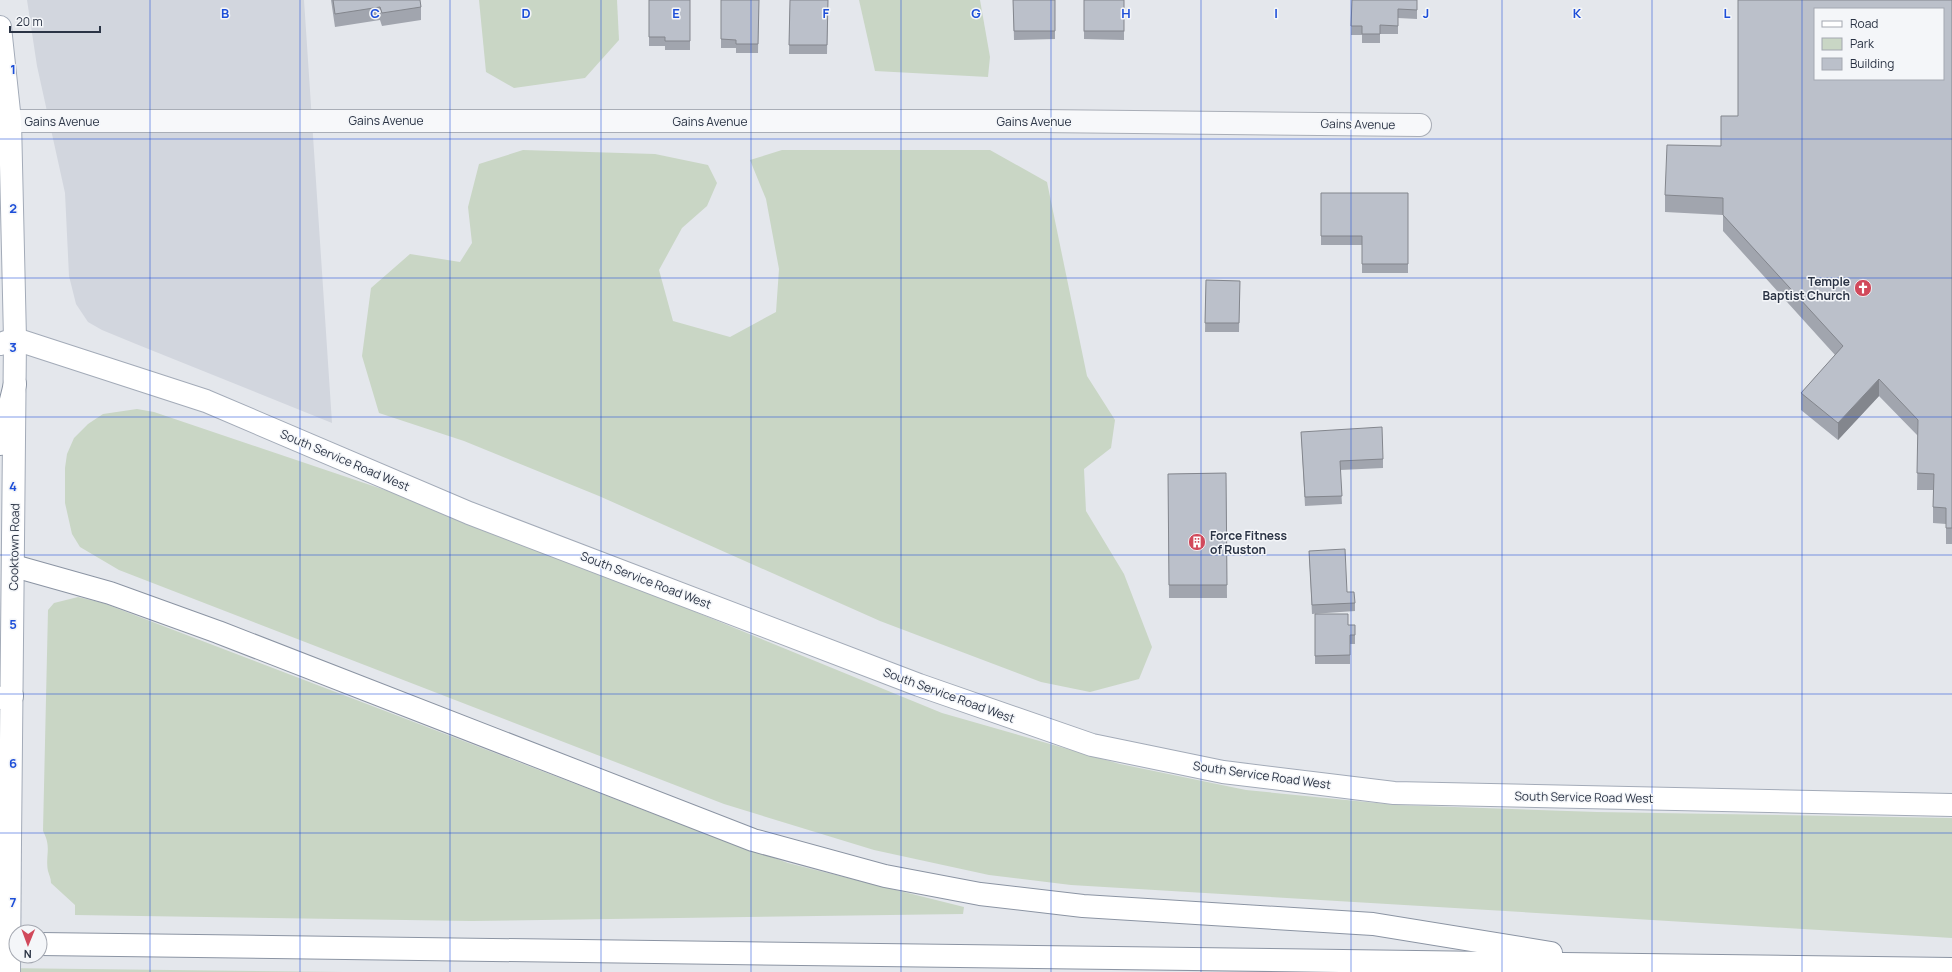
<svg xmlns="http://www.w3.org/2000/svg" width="1952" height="972" viewBox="0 0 1952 972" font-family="Manrope,sans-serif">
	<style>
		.built { fill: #d2d6de }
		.green { fill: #c9d6c5 }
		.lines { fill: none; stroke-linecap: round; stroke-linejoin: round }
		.minor-casing { stroke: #a9aeb7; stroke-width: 24 }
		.major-casing { stroke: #a3abb8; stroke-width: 24 }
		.highway-casing { stroke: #8b94a3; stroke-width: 24 }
		.minor { stroke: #f7f8fa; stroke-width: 22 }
		.major { stroke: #fff; stroke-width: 22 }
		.highway { stroke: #fff; stroke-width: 22 }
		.major-bridge-casing { stroke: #a3abb8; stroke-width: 24; stroke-linecap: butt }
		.major-bridge { stroke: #fff; stroke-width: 22 }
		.wall { fill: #a1a5ae }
		.shaded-wall { fill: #83868d }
		.building { fill: #bbc0ca; stroke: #83868d; fill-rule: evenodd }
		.grid { fill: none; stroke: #1d4ed8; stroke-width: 1; stroke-opacity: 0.55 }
		.labels { text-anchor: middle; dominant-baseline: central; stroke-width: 3; stroke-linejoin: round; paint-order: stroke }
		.street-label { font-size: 12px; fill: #2b3445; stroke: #f4f6f9 }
		.poi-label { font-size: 12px; font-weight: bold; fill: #2b3445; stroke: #f4f6f9; text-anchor: end }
		.grid-label { font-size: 13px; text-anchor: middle; font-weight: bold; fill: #1d4ed8; stroke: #f4f6f9; stroke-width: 3; stroke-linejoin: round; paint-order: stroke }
	</style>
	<rect width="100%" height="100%" fill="#e4e7ec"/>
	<!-- built -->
	<path class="built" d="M27 0H304L332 423 136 344 102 330 88 322 76 304 69 276 65 193 37 66Z"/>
	<!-- green -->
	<g class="green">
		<path d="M479 0H617L619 40 585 78 514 88 486 72Z"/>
		<path d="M859 0H980L990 57 988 77 875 71Z"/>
		<path d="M523 150 655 154 708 165 717 183 707 206 682 228 659 270 673 321 730 337 776 312 779 269 766 199 750 160 782 150H990L1047 182 1087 376 1115 420 1111 448 1084 469 1086 511 1124 574 1152 647 1139 679 1090 692 1041 682 880 621 599 496 464 441 379 413 362 356 371 288 410 254 460 262 472 243 468 207 479 164Z"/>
		<path d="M137 409 154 412 456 514 942 713 1120 764 1246 790 1397 805 1597 812 1952 818V938L1071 885 989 875 874 850 724 804 119 570 80 547 72 534 65 503V468L67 454 74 438 88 424 103 414Z"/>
		<path d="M78 597 103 603 667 819 788 863 964 907 963 914 472 921 75 915V905L51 883C51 878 49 875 48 871 45 855 52 848 43 831L48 610 54 603Z"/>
		<path d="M0 968 343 972H0Z"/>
	</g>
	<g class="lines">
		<defs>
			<path id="minor" d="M0 121H1042L1420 125"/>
			<g id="major">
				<path d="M0 27 10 121 15 339 10 842"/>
				<path d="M0 344 15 339 206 401 469 513 919 685 1092 745 1223 772 1394 793 1952 805"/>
			</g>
			<g id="highway">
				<path d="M0 444 15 384"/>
				<path d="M14 566 110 593 218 632 753 840 885 876 980 894 1083 906 1373 924 1551 953"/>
				<path d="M0 698 12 696"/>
				<path d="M40 944 1952 969"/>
			</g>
		</defs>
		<!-- minor casing -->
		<use href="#minor" class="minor-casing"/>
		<!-- major casing -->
		<use href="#major" class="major-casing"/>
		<!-- highway casing -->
		<use href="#highway" class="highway-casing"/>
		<!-- minor -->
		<use href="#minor" class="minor"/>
		<!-- major -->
		<use href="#major" class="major"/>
		<!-- highway -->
		<use href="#highway" class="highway"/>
		<defs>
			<path id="major-bridge" d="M9 972 10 842"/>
		</defs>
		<!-- major-bridge casing -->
		<use href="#major-bridge" class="major-bridge-casing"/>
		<!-- major-bridge -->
		<use href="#major-bridge" class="major-bridge"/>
	</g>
	<!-- wall -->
	<g class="wall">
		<path d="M331 0H420L421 7V20L382 26 380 20 335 27Z"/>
		<path d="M649 0H690V50H665V46H649Z"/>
		<path d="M721 0H759L758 53H736V48H721Z"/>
		<path d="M790 0H828L827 54H789Z"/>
		<path d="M1013 0H1055V39L1014 40Z"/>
		<path d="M1084 0H1124V40L1084 39Z"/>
		<path d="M1352 0H1417V19L1398 18V34H1380V43H1362V35H1351Z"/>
		<path d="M1952 0V544H1946V524L1933 523V490H1917L1918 436 1879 396 1838 440 1801 410V393L1835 355 1723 231V215L1665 212V195L1721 146 1738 116Z"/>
		<path d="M1321 193H1408V273H1362V245H1321Z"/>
		<path d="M1206 280 1240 281 1239 332H1205Z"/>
		<path d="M1301 432 1383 459V468L1340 470 1342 504 1305 506Z"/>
		<path d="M1226 473 1227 598H1169L1168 474Z"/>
		<path d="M1309 551 1347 592 1355 603V611L1312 614Z"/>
		<path d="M1315 614 1348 625H1355V644H1350V664H1315Z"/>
	</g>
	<!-- shaded-wall -->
	<path class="shaded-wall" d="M1879 379V396L1838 440V423Z"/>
	<!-- building -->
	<g class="building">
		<path d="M333 0H420L421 7 382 13 380 7 335 14Z"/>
		<path d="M649 0H690V41H665V37H649Z"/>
		<path d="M721 0H759L758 44H736V40L721 39Z"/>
		<path d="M790 0H828L827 45H789Z"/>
		<path d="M1013 0H1055V31H1014Z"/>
		<rect x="1084" y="0" width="40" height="31"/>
		<path d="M1352 0H1417V10L1398 9V26L1380 25V34H1362V26H1351Z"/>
		<path d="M1738 0H1952V528H1946V508L1933 507 1934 474 1917 473 1918 420 1879 379 1838 423 1801 393 1843 346 1723 215V198L1665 195 1667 145 1721 146V116H1738ZM1815 9H1943V79H1815Z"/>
		<path d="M1321 193H1408V264H1362V236H1321Z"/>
		<path d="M1206 280 1240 281 1239 323H1205Z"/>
		<path d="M1382 427 1383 459 1340 461 1342 496 1305 497 1301 432Z"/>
		<path d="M1226 473 1227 585H1169L1168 474Z"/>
		<path d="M1345 549 1347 592H1354L1355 603 1312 605 1309 551Z"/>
		<path d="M1315 614H1348V625H1355V635H1350V655L1315 656Z"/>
	</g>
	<!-- grid -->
	<path class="grid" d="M150 0V972M300 0V972M450 0V972M601 0V972M751 0V972M901 0V972M1051 0V972M1201 0V972M1351 0V972M1502 0V972M1652 0V972M1802 0V972M0 139H1952M0 278H1952M0 417H1952M0 555H1952M0 694H1952M0 833H1952"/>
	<!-- icons -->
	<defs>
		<symbol id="church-disc" viewBox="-11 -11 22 22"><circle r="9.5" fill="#d1495b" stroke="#f4f6f9"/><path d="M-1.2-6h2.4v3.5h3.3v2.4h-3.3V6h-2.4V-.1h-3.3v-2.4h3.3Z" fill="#fff"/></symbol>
		<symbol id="building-disc" viewBox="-11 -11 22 22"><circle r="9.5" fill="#d1495b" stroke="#f4f6f9"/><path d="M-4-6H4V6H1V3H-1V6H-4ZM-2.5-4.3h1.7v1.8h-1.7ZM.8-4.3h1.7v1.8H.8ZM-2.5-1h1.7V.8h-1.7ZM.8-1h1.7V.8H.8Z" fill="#fff"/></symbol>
	</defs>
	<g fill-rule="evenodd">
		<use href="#church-disc" x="1853" y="278" width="20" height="20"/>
		<use href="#building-disc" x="1187" y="532" width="20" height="20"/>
	</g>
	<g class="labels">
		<!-- street labels -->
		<g class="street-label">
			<text x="386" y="120">Gains Avenue</text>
			<text x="62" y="121">Gains Avenue</text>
			<text x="710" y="121">Gains Avenue</text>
			<text x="1034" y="121">Gains Avenue</text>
			<text transform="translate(1358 124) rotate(1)">Gains Avenue</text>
			<text transform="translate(345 460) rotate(23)">South Service Road West</text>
			<text transform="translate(14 547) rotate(-89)">Cooktown Road</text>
			<text transform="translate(646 580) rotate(21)">South Service Road West</text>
			<text transform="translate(949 695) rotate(20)">South Service Road West</text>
			<text transform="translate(1262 775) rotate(8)">South Service Road West</text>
			<text transform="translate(1584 797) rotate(1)">South Service Road West</text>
		</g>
		<!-- poi labels -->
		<g class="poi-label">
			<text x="1850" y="281">Temple<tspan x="1850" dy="14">Baptist Church</tspan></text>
			<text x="1210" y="535" text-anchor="start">Force Fitness<tspan x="1210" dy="14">of Ruston</tspan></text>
		</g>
	</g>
	<g class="grid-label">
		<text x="225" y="18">B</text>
		<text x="375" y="18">C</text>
		<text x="526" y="18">D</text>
		<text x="676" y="18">E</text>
		<text x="826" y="18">F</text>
		<text x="976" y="18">G</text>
		<text x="1126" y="18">H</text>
		<text x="1276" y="18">I</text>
		<text x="1426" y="18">J</text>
		<text x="1577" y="18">K</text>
		<text x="1727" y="18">L</text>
		<text x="13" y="74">1</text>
		<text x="13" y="213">2</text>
		<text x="13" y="352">3</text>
		<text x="13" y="491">4</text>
		<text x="13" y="629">5</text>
		<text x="13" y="768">6</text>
		<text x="13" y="907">7</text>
	</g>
	<!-- legend -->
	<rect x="1814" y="8" width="130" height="72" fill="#f4f6f9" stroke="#a4a8b1"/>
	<rect x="1822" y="21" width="20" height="6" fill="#ffffff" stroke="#a4a8b1"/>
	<text x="1850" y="28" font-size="12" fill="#2b3445">Road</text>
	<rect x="1822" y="38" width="20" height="12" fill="#c9d6c5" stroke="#a4a8b1"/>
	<text x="1850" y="48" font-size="12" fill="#2b3445">Park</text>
	<rect x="1822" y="58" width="20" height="12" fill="#bbc0ca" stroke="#a4a8b1"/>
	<text x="1850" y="68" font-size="12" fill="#2b3445">Building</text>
	<!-- north arrow -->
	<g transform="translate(28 944) rotate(181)"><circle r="19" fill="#f4f6f9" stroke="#a4a8b1"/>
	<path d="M0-3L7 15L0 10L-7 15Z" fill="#d1495b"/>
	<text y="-6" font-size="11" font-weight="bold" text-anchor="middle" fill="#2b3445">N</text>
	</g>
	<!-- scale -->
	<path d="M10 26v6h90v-6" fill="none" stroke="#2b3445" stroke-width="2"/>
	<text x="16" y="26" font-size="12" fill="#2b3445" stroke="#f4f6f9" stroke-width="3" paint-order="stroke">20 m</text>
</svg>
